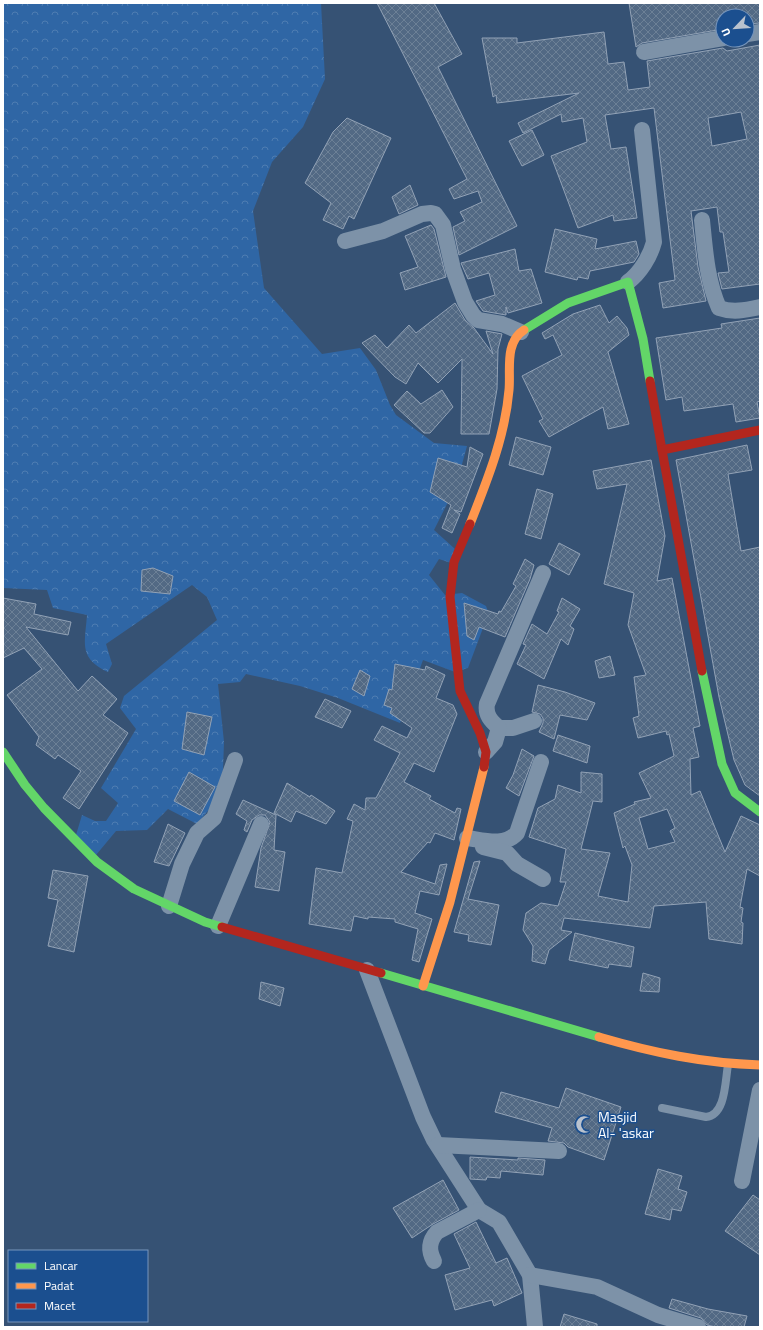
<svg xmlns="http://www.w3.org/2000/svg" width="763" height="1330" viewBox="0 0 763 1330" font-family="'Titillium Web',sans-serif">
	<style>
		.forest { fill: url(#forest-crowns) }
		.building { fill: url(#building-cross-hatch); stroke: #92a2b6; fill-rule: evenodd }
		.lines { fill: none; stroke-linecap: round; stroke-linejoin: round }
		.lane { stroke: #7d92a8; stroke-width: 8 }
		.street { stroke: #7d92a8; stroke-width: 16 }
		.fast { stroke: #63d668; stroke-width: 9 }
		.slow { stroke: #ff974d; stroke-width: 9 }
		.jam { stroke: #b3261e; stroke-width: 9 }
		.labels { text-anchor: middle; dominant-baseline: central; stroke-width: 3; stroke-linejoin: round; paint-order: stroke }
		.poi-label { font-size: 14px; fill: #fff; stroke: #1b4f8f; text-anchor: start }
	</style>
	<defs>
		<pattern id="forest-crowns" width="20" height="18" patternUnits="userSpaceOnUse"><rect width="20" height="18" fill="#2f66a5"/><path d="M2 6a3 3 0 1 1 6 0M12 15a3 3 0 1 1 6 0" fill="none" stroke="#4e7db2"/></pattern>
		<pattern id="building-cross-hatch" width="8" height="8" patternUnits="userSpaceOnUse"><rect width="8" height="8" fill="#526984"/><path d="M0 0l8 8M0 8l8-8" fill="none" stroke="#6c8096"/></pattern>
	</defs>
	<rect width="100%" height="100%" fill="#365274"/>
	<!-- forest -->
	<path class="forest" d="M3 3H321L325 79 303 127 272 162 253 211 264 288 322 354 360 348 376 370 390 405 396 415 434 443 467 446 456 486 434 530 455 549 451 563 439 559 429 575 445 595 462 593 486 606 493 625 483 628 468 668 455 672 423 660 400 723 338 698 300 686 246 674 240 682 218 684 224 742 223 770 217 800 197 824 168 809 147 830 116 831 96 855 76 835 82 815 95 821H106L118 803 101 788 136 729 120 708 124 696 217 620 207 597 192 585 106 644 112 664 108 672C78 658 85 643 87 615L53 608 47 590 3 588Z"/>
	<!-- building -->
	<g class="building">
		<path d="M377 3H434L462 54 438 67 517 226 459 255 453 227 465 221 460 212 482 202 478 191 454 199 449 189 467 179Z"/>
		<path d="M629 3H760V23L747 24V16H723V29L642 43 636 47Z"/>
		<path d="M604 32 608 64 624 62 628 90 650 87 647 61 723 48 727 51 760 45V284L722 289 718 273 729 272 723 232H720L717 207 691 211 698 267 706 301 663 308 659 283 675 280 654 108 605 115 611 149 626 147 637 218 614 221 613 215 578 228 551 156 587 142 583 118 562 122 561 114 523 133 518 123 579 93 497 103 496 95 493 97 482 38H517V43ZM741 112 747 139 712 146 708 118Z"/>
		<path d="M347 118 391 138 354 219 349 216 343 229 323 220 331 203 305 183 333 132Z"/>
		<path d="M532 130 544 155 522 166 509 141Z"/>
		<path d="M410 185 418 205 399 214 392 197Z"/>
		<path d="M431 225 434 229 446 277 405 290 400 273 418 267 405 236Z"/>
		<path d="M555 229 597 239 595 249 636 241 639 254 634 262 590 271 588 279 578 277 577 280 545 272Z"/>
		<path d="M515 249 519 271 531 269 542 303 508 313 506 307V315L483 311 476 301 495 295 489 273 468 279 461 263Z"/>
		<path d="M455 303 465 320 474 328 493 354 486 331 502 334 498 349 497 389 489 434H461L462 359 438 383 418 363 406 384 395 377 362 343 375 335 387 348 409 325 416 333Z"/>
		<path d="M600 305 609 323 617 316 627 328 629 335 608 352 629 424 608 429 603 407 549 437 539 421 543 419 522 376 562 355 553 335 545 339 542 333 573 314Z"/>
		<path d="M760 318V401L757 402 760 418 736 422 733 404 684 411 682 397 666 400 656 338 722 328 721 324Z"/>
		<path d="M442 390 453 407 430 433H424L394 405 407 391 421 404Z"/>
		<path d="M516 437 551 447 543 475 509 465Z"/>
		<path d="M747 445 752 470 728 474 741 551 760 547V796L745 785 734 760 719 697 676 460Z"/>
		<path d="M470 447 483 454 461 512 454 510 460 514 452 533 442 528 451 505 430 492 438 458 467 467Z"/>
		<path d="M651 460 665 536 657 581 672 578 700 726 693 728 699 757 690 759 691 795 700 791 725 852 741 816 760 825V876L747 869 740 907 743 908 741 922 743 923 742 944 709 939 706 902 654 906 650 928 564 918 561 930 572 932 549 950 545 964 532 961 533 946 523 930 526 913 541 903 558 906 566 882H560L566 849 529 837 538 808 555 799 558 785 581 793V772L602 774V802L593 801 581 849 610 853 598 896 628 902 632 865 625 846 623 848 614 813 635 804 634 802 651 798 639 773 674 756 669 734 667 735 666 731 638 738 633 718 639 716 634 677 646 675 628 625 634 593 604 584 627 484 597 489 593 471ZM667 809 675 828 670 831 675 842 648 849 639 818Z"/>
		<path d="M537 489 553 494 541 539 525 534Z"/>
		<path d="M559 543 580 554 569 575 549 564Z"/>
		<path d="M525 559 534 565 530 579 505 637 479 627 474 640 467 636 464 603 498 614 499 611 501 612 516 586 513 584Z"/>
		<path d="M153 568 173 576 170 594 141 591 142 570Z"/>
		<path d="M3 598 36 604 34 614 71 622 68 635 26 627 78 691 92 676 117 699 103 715 128 733 79 809 63 798 81 771 58 755 55 759 36 745 39 737 7 695 42 669 24 648 3 658Z"/>
		<path d="M562 598 580 609 570 626 574 629 568 645 561 639 544 679 517 664 526 645 523 644 532 624 547 634 559 612 557 611Z"/>
		<path d="M610 656 615 675 599 678 595 661Z"/>
		<path d="M395 664 425 670 426 666 445 675 436 698 453 705 457 714 434 772 414 763 404 782 431 796 429 799 455 813 457 808 461 809 454 840 435 833 430 843 428 842 401 872 435 884 440 865 447 864 439 895 420 891 415 913 432 919 419 962 412 960 418 929 395 922V919L368 917V919L354 916 351 931 309 924 316 868 342 873 353 821 347 819 354 804 365 810 366 798H376L400 753 374 740 382 726 407 738 412 728 390 713 392 708 384 705 389 689 392 690Z"/>
		<path d="M360 670 370 676 364 696 352 689Z"/>
		<path d="M538 685 565 692 595 703 587 720 560 715 554 739 539 732 543 723V718L540 714 532 712Z"/>
		<path d="M325 699 351 711 342 728 315 717Z"/>
		<path d="M187 712 212 717 204 755 182 749Z"/>
		<path d="M558 735 590 746 587 763 553 751Z"/>
		<path d="M522 749 534 756 519 796 506 788 513 775Z"/>
		<path d="M189 772 215 787 200 815 174 801Z"/>
		<path d="M287 783 310 797 311 795 335 811 326 824 296 811 291 822 274 813Z"/>
		<path d="M243 800 276 815 274 850 285 852 279 891 255 887 261 848 270 822 265 815H259L252 820 247 832 244 830 247 821 236 814Z"/>
		<path d="M168 824 185 833 169 866 154 862Z"/>
		<path d="M480 861 468 899 499 905 491 945 468 941 469 935 454 932 474 862Z"/>
		<path d="M53 870 88 876 74 952 48 946 58 900 48 898Z"/>
		<path d="M575 933 634 947 631 967 609 964 608 968 569 960Z"/>
		<path d="M643 973 660 978 659 992 640 991Z"/>
		<path d="M261 982 284 988 280 1006 259 999Z"/>
		<path d="M566 1088 621 1107 604 1160 568 1147 564 1143 548 1141 552 1128 495 1112 501 1092 559 1108Z"/>
		<path d="M470 1157 518 1160V1158L545 1160 543 1175 501 1171 500 1178 487 1177 486 1180 470 1179Z"/>
		<path d="M658 1169 682 1176 678 1189 687 1192 681 1211 672 1209 670 1220 645 1214Z"/>
		<path d="M443 1180 459 1210 433 1224 412 1238 393 1208Z"/>
		<path d="M753 1195 760 1200V1255L725 1231Z"/>
		<path d="M476 1222 496 1263 507 1258 522 1293 494 1306 492 1300 455 1310 445 1275 470 1268 454 1234Z"/>
		<path d="M672 1299 708 1309 747 1316 744 1327H716L707 1325 701 1318 669 1308Z"/>
		<path d="M564 1314 597 1324V1327H560Z"/>
	</g>
	<g class="lines">
		<!-- lane -->
		<path class="lane" d="M662 1108 706 1117C726 1115 725 1081 728 1065"/>
		<!-- street -->
		<g class="street">
			<path d="M747 34 760 32"/>
			<path d="M644 52 723 38"/>
			<path d="M702 220C705 250 707 281 719 308 733 313 746 310 760 307"/>
			<path d="M345 241 383 231 422 214 431 213 435 214 443 225 453 269 465 302 473 315 478 320 502 324 521 332"/>
			<path d="M628 282C640 273 650 257 654 242L642 130"/>
			<path d="M499 728H513L534 721"/>
			<path d="M486 752 495 742 499 728C491 721 485 715 487 704L543 573"/>
			<path d="M467 838C483 840 505 847 517 833L541 762"/>
			<path d="M483 847 507 853 517 864 543 879"/>
			<path d="M169 906 182 864 197 833 214 818 235 760"/>
			<path d="M218 926 261 824"/>
			<path d="M367 970 423 1117 434 1140 479 1210 499 1222 530 1275 535 1327"/>
			<path d="M438 1145 559 1151"/>
			<path d="M742 1181 760 1090"/>
			<path d="M434 1261C428 1250 429 1241 437 1232L479 1210"/>
			<path d="M530 1275 597 1287 658 1315 698 1327"/>
		</g>
		<!-- fast -->
		<g class="fast">
			<path d="M524 330 568 303 628 282 643 339 650 381"/>
			<path d="M702 671 722 764 735 793 760 812"/>
			<path d="M3 752 25 785 44 808 97 862 134 889 205 922 222 927"/>
			<path d="M381 973 599 1037"/>
		</g>
		<!-- slow -->
		<g class="slow">
			<path d="M470 524C487 481 505 437 509 390 511 370 504 343 524 330"/>
			<path d="M423 986 450 902 484 767"/>
			<path d="M599 1037C654 1053 703 1063 760 1065"/>
		</g>
		<!-- jam -->
		<g class="jam">
			<path d="M650 381 662 450"/>
			<path d="M470 524 454 562 450 597 460 691 480 733 486 752 484 767"/>
			<path d="M702 671 662 450 760 430"/>
			<path d="M222 927 381 973"/>
		</g>
	</g>
	<!-- icons -->
	<defs>
		<symbol id="mosque-bare" viewBox="-9 -9 18 18"><path d="M3.5-4.9A6 6 0 1 0 3.5 4.9A5 5 0 1 1 3.5-4.9Z" fill="#b9c2ce" stroke="#1b4f8f" stroke-width="2.5" paint-order="stroke"/></symbol>
	</defs>
	<g fill-rule="evenodd">
		<use href="#mosque-bare" x="572" y="1112" width="25" height="25"/>
	</g>
	<g class="labels">
		<!-- poi labels -->
		<g class="poi-label">
			<text x="598" y="1116">Masjid<tspan x="598" dy="16">Al- 'askar</tspan></text>
		</g>
	</g>
	<!-- border -->
	<rect width="763" height="1330" fill="none" stroke="#ffffff" stroke-width="8"/>
	<!-- legend -->
	<rect x="8" y="1250" width="140" height="72" fill="#1b4f8f" stroke="#7695bc"/>
	<rect x="16" y="1263" width="20" height="6" fill="#63d668" stroke="#7695bc"/>
	<text x="44" y="1270" font-size="12" fill="#ffffff">Lancar</text>
	<rect x="16" y="1283" width="20" height="6" fill="#ff974d" stroke="#7695bc"/>
	<text x="44" y="1290" font-size="12" fill="#ffffff">Padat</text>
	<rect x="16" y="1303" width="20" height="6" fill="#b3261e" stroke="#7695bc"/>
	<text x="44" y="1310" font-size="12" fill="#ffffff">Macet</text>
	<!-- north arrow -->
	<g transform="translate(735 28) rotate(245)"><circle r="19" fill="#1b4f8f" stroke="#7695bc"/>
	<path d="M0-3L7 15L0 10L-7 15Z" fill="#b9c2ce"/>
	<text y="-6" font-size="11" font-weight="bold" text-anchor="middle" fill="#ffffff">U</text>
	</g>
</svg>
